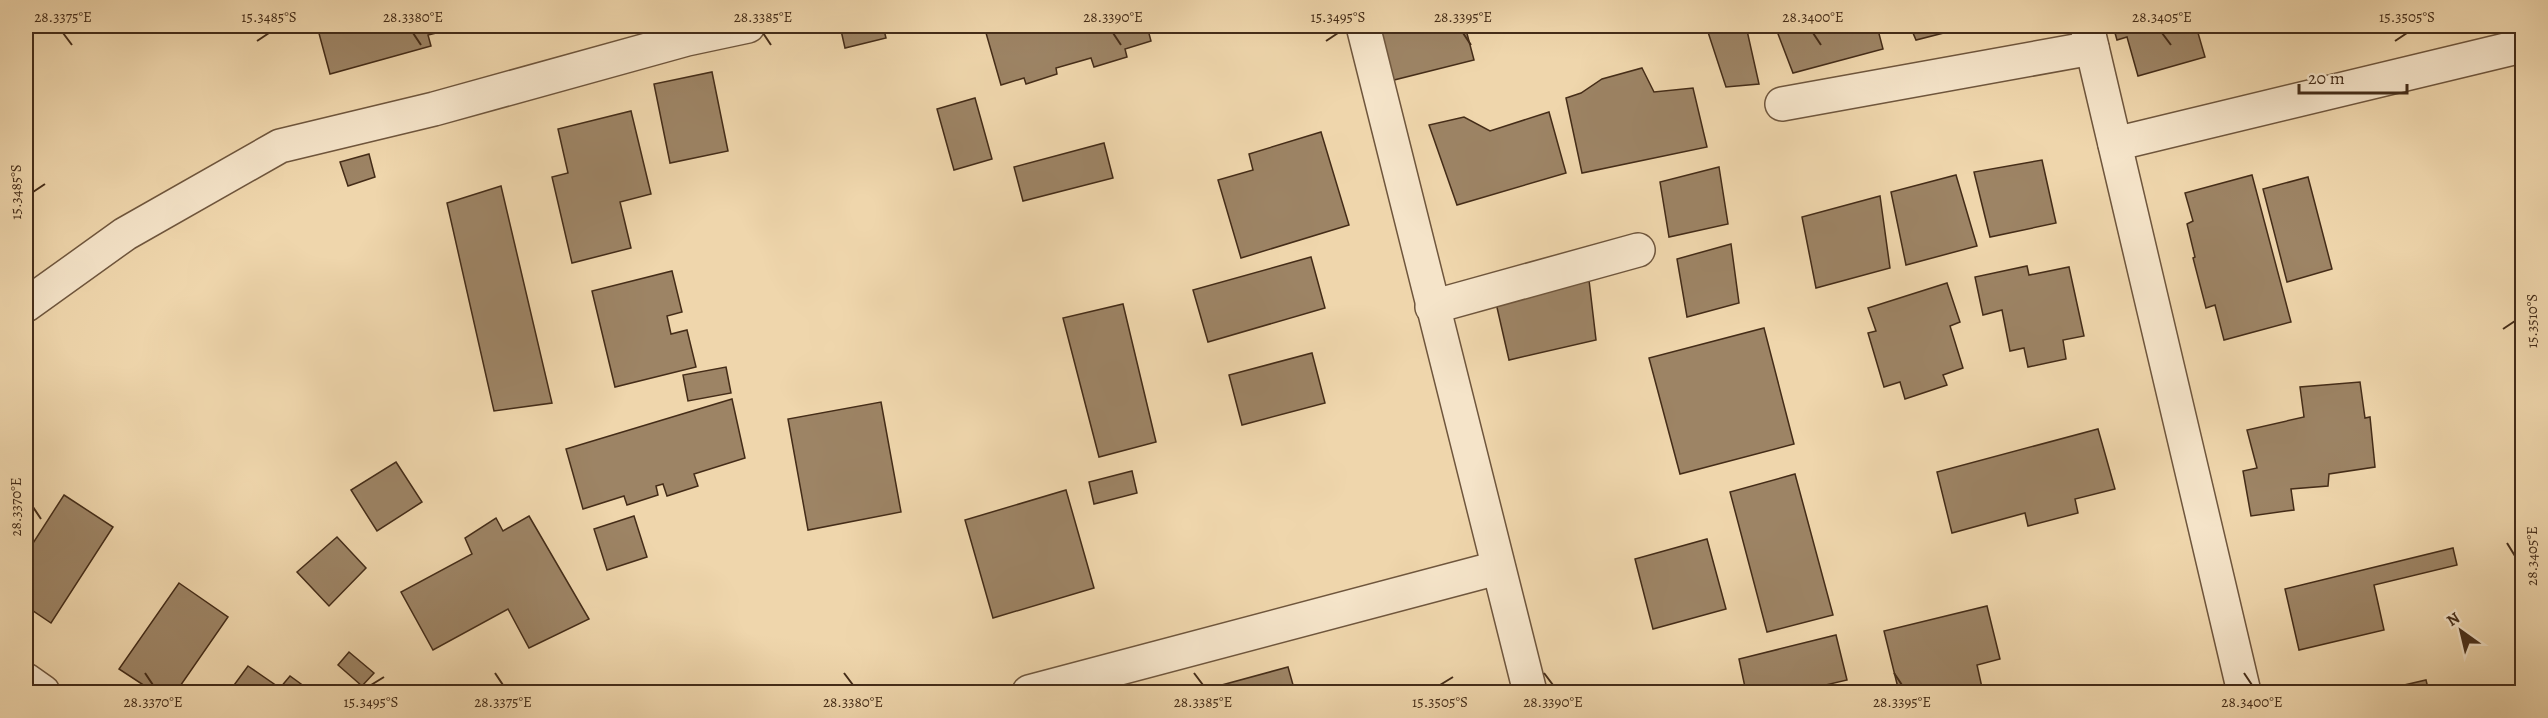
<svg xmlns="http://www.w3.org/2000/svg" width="2548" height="718" viewBox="0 0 2548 718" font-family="Alegreya,serif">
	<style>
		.building { fill: #9d8465; stroke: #442c18; stroke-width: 1.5 }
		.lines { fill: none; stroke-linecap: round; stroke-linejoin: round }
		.minor-casing { stroke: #6f563d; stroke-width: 36 }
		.minor { stroke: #f5e4c9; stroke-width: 33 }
		.ticks { fill: none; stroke: #442c18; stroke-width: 2 }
		.neatline { fill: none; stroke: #442c18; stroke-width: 2 }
		.ticks-label { font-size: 15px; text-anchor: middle; fill: #442c18 }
	</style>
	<rect width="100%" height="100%" fill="#efd6ac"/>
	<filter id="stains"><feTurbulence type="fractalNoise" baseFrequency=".00333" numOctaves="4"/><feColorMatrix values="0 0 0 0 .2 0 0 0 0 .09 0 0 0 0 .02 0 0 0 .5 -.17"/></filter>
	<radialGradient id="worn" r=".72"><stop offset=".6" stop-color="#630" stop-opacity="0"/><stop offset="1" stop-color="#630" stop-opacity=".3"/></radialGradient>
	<!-- building -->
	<g class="building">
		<path d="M317 26H465L428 35 431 46 330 74Z"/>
		<path d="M840 26H883L886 38 845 48Z"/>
		<path d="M984 26H1147L1151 41 1125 49 1127 57 1094 67 1091 58 1056 68 1057 74 1026 84 1024 78 1001 85Z"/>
		<path d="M1390 26H1465L1474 60 1390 81 1380 33Z"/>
		<path d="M1706 26H1746L1759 84 1726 87Z"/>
		<path d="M1775 26H1877L1883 49 1793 73Z"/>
		<path d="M1910 26H1971L1916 40Z"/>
		<path d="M2113 26H2196L2205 57 2138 76 2127 37 2117 40Z"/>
		<path d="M1642 68 1654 92 1693 88 1707 147 1582 173 1566 98 1581 93 1602 79Z"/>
		<path d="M712 72 728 151 670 163 654 84Z"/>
		<path d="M975 98 992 159 954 170 937 109Z"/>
		<path d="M631 111 651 194 620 202 631 248 572 263 552 177 568 173 558 129Z"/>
		<path d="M1549 112 1566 173 1457 205 1429 125 1464 117 1490 131Z"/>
		<path d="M1321 132 1349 225 1241 258 1218 180 1253 170 1249 154Z"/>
		<path d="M1104 143 1113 178 1023 201 1014 167Z"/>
		<path d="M369 154 375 177 348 186 340 162Z"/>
		<path d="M2042 160 2056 223 1990 237 1974 172Z"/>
		<path d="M1719 167 1728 224 1669 237 1660 182Z"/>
		<path d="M1956 175 1977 246 1906 265 1891 192Z"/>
		<path d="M2252 175 2291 322 2224 340 2215 305 2206 308 2193 258 2195 257 2187 224 2193 221 2185 193Z"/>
		<path d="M2308 177 2332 269 2287 282 2263 189Z"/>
		<path d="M501 186 552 403 494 411 447 203Z"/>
		<path d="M1880 196 1890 268 1816 288 1802 217Z"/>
		<path d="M1731 244 1739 303 1687 317 1677 259Z"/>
		<path d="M1311 257 1325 308 1208 342 1193 290Z"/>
		<path d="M2027 266 2029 275 2069 267 2084 336 2063 340 2066 359 2028 367 2024 348 2010 351 2002 310 1983 315 1975 277Z"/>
		<path d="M672 271 682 312 667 316 671 334 687 330 696 367 615 387 592 291Z"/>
		<path d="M1589 280 1596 340 1509 360 1496 303Z"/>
		<path d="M1947 283 1960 322 1950 326 1963 368 1943 375 1947 385 1905 399 1900 382 1884 387 1868 333 1876 331 1868 308Z"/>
		<path d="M1123 304 1156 442 1099 457 1063 318Z"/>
		<path d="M1764 328 1794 444 1680 474 1649 358Z"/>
		<path d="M1312 353 1325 403 1242 425 1229 375Z"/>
		<path d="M726 367 731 393 688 401 683 375Z"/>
		<path d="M2360 382 2365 418 2370 417 2375 467 2329 474 2328 486 2291 489 2294 510 2251 516 2243 471 2257 468 2247 430 2304 417 2300 387Z"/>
		<path d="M732 399 745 458 694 474 698 486 667 496 663 484 656 486 658 495 627 505 624 496 583 509 566 449Z"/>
		<path d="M881 402 901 512 808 530 788 419Z"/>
		<path d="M2098 429 2115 489 2075 499 2078 513 2028 526 2025 513 1952 533 1937 472Z"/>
		<path d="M396 462 422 502 377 531 351 490Z"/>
		<path d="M1132 471 1137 493 1094 504 1089 482Z"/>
		<path d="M1795 474 1833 615 1767 632 1730 492Z"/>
		<path d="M1066 490 1094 588 993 618 965 520Z"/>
		<path d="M64 495 113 527 51 623 26 606V554Z"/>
		<path d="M529 516 589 619 529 648 508 609 433 650 401 592 472 554 465 538 496 518 503 531Z"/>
		<path d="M634 516 647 557 607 570 594 529Z"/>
		<path d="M337 537 366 568 329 606 297 572Z"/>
		<path d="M1707 539 1726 609 1653 629 1635 559Z"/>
		<path d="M2453 548 2457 565 2374 585 2384 630 2299 650 2285 589Z"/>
		<path d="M179 583 228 617 176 692H154L119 669Z"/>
		<path d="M1987 606 2000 659 1977 665 1983 692H1899L1884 631Z"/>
		<path d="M1836 635 1847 680 1817 687 1818 692H1776L1774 688 1746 692 1739 659Z"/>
		<path d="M349 652 374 673 362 686 338 665Z"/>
		<path d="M248 666 280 688 290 676 312 692H229Z"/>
		<path d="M1288 667 1295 692H1196Z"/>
		<path d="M2426 680 2429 692H2374Z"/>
	</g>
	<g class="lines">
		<defs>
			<g id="minor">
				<path d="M1363 26 1530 692"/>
				<path d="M2087 26 2244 692"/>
				<path d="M1782 104 2092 48"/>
				<path d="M2115 144 2522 46"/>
				<path d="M26 305 125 234 280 146 434 109 687 39 748 26"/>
				<path d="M1432 307 1638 250"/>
				<path d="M26 680 43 692"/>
				<path d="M1029 692 1497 568"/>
			</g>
		</defs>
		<!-- minor casing -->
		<use href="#minor" class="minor-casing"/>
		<!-- minor -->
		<use href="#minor" class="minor"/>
	</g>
	<!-- ticks -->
	<path class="ticks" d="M63 33 72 45M413 33 421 45M763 33 771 45M1113 33 1121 45M1463 33 1471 45M1813 33 1821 45M2162 33 2171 45M257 41 269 33M1326 41 1338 33M2395 41 2407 33M33 192 45 184M2503 329 2515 321M33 507 41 519M2507 543 2515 556M145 673 153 685M495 673 503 685M844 673 853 685M1194 673 1203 685M1544 673 1553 685M1894 673 1902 685M2244 673 2252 685M371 685 384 677M1440 685 1453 677"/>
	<!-- margin -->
	<rect width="2548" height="718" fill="none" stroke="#efd6ac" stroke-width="66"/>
	<!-- north arrow -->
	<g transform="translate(2461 631) rotate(326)" stroke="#f5e4c9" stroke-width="4.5" paint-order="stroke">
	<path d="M0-4.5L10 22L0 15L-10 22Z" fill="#442c18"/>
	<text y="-9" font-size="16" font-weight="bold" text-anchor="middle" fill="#442c18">N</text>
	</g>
	<!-- scale -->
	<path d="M2299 84v9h108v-9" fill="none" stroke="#442c18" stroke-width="3"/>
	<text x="2308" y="84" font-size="18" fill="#442c18" stroke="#f5e4c9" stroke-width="4.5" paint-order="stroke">20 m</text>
	<rect x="33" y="33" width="2482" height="652" class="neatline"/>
	<g class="ticks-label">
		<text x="63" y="22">28.3375°E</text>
		<text x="269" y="22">15.3485°S</text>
		<text x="413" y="22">28.3380°E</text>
		<text x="763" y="22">28.3385°E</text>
		<text x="1113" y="22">28.3390°E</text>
		<text x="1338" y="22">15.3495°S</text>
		<text x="1463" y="22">28.3395°E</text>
		<text x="1813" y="22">28.3400°E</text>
		<text x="2162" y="22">28.3405°E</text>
		<text x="2407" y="22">15.3505°S</text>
		<text transform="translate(16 192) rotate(-90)" y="5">15.3485°S</text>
		<text transform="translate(2532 321) rotate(-90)" y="5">15.3510°S</text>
		<text transform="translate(16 507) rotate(-90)" y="5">28.3370°E</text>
		<text transform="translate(2532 556) rotate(-90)" y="5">28.3405°E</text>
		<text x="153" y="707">28.3370°E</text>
		<text x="371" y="707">15.3495°S</text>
		<text x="503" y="707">28.3375°E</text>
		<text x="853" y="707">28.3380°E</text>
		<text x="1203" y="707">28.3385°E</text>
		<text x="1440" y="707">15.3505°S</text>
		<text x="1553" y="707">28.3390°E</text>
		<text x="1902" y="707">28.3395°E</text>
		<text x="2252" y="707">28.3400°E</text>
	</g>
	<rect width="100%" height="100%" filter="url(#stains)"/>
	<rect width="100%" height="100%" fill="url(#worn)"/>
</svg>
